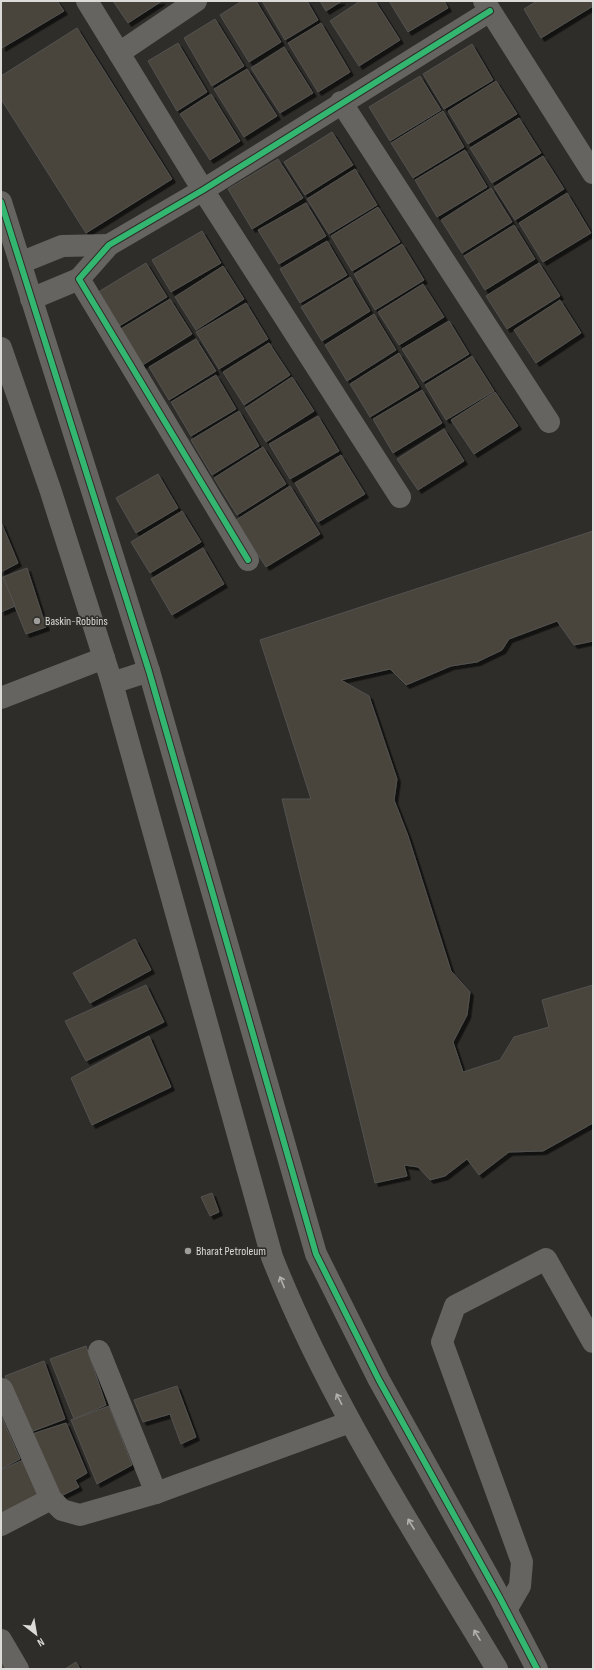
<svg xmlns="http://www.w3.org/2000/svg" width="594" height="1670" viewBox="0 0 594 1670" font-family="'Sofia Sans Condensed',sans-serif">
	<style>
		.building { fill: #49453d; stroke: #535250; filter: url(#shadow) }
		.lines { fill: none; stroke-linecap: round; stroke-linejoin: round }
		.street { stroke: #656461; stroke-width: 22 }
		.secondary { stroke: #656461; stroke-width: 22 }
		.cycleway-casing { stroke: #2f2e29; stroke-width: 8 }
		.cycleway { stroke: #33b770; stroke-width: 6 }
		.oneway { stroke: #b2b1ae }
		.poi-dot { fill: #9f9e9b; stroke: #2f2e29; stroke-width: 1.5 }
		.labels { text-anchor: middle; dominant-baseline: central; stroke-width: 3.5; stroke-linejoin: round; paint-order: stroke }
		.poi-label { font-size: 12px; fill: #dcdbd8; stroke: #2f2e29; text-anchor: start }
	</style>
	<defs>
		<filter id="shadow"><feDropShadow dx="3.5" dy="3.5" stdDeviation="0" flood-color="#0009"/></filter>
	</defs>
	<rect width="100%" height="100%" fill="#2e2d2a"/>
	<!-- building -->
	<g class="building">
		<path d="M1 1H57L64 11 2 48Z"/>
		<path d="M113 1H162L128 23Z"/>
		<path d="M242 1H256L281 42 249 62 220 15Z"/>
		<path d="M262 1H307L318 20 285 40Z"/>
		<path d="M320 1H342L326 11Z"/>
		<path d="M360 1H375L400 40 359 66 330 21Z"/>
		<path d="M389 1H444L448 8 408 32Z"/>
		<path d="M537 1H591L593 6 541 38 524 9Z"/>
		<path d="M215 19 244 66 212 86 184 38Z"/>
		<path d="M321 23 350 72 318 92 288 43Z"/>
		<path d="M77 28 172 179 86 233 1 99V76Z"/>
		<path d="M178 43 207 92 177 111 148 61Z"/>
		<path d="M472 44 493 80 444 109 423 74Z"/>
		<path d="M284 47 313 93 280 113 251 68Z"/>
		<path d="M247 69 277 116 244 137 214 89Z"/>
		<path d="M420 76 441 110 390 141 369 107Z"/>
		<path d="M496 81 517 114 468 144 448 111Z"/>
		<path d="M211 94 240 141 210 160 180 114Z"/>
		<path d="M443 111 464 147 413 178 391 143Z"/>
		<path d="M519 118 541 153 492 183 470 148Z"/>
		<path d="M332 132 353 165 305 195 284 162Z"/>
		<path d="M465 150 487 187 437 217 415 180Z"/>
		<path d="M543 156 564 189 515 220 494 187Z"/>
		<path d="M278 159 303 198 252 229 228 189Z"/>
		<path d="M355 169 377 205 329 234 307 199Z"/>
		<path d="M491 188 512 222 462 253 441 220Z"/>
		<path d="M567 193 591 233 543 262 519 223Z"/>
		<path d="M306 203 326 236 279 264 258 230Z"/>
		<path d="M378 207 400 242 352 271 331 236Z"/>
		<path d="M514 225 535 259 485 290 464 256Z"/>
		<path d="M202 231 221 263 171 292 152 260Z"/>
		<path d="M327 241 347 275 300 303 280 269Z"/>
		<path d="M402 244 424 280 375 310 354 274Z"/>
		<path d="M146 263 167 297 116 328 95 294Z"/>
		<path d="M539 263 560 296 507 329 486 296Z"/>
		<path d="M223 266 244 299 196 330 175 297Z"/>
		<path d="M350 277 370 311 322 341 301 307Z"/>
		<path d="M423 284 444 317 399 345 378 312Z"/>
		<path d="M170 299 192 334 141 366 119 330Z"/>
		<path d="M560 300 581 333 536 363 514 330Z"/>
		<path d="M246 303 268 339 219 369 196 332Z"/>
		<path d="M374 314 396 350 347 381 325 345Z"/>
		<path d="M449 321 469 354 423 382 402 349Z"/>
		<path d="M196 339 216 371 169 400 149 367Z"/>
		<path d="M269 343 290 375 244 405 223 372Z"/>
		<path d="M399 353 419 387 370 417 350 384Z"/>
		<path d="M472 356 494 391 446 420 425 385Z"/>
		<path d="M216 375 236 409 191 436 171 402Z"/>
		<path d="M292 377 314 411 266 442 245 408Z"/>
		<path d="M422 390 442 423 393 453 373 419Z"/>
		<path d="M495 392 518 426 474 454 451 420Z"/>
		<path d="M239 411 259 446 212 475 191 440Z"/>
		<path d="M318 416 339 451 290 479 269 444Z"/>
		<path d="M444 429 464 461 418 490 397 459Z"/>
		<path d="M263 447 286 484 237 515 214 478Z"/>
		<path d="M341 455 365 494 318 522 295 483Z"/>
		<path d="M158 474 178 508 136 533 116 498Z"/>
		<path d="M290 486 320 534 266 567 236 520Z"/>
		<path d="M182 511 201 542 150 573 131 542Z"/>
		<path d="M1 522 18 563 1 572Z"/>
		<path d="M593 531V641L574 645 557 621 509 639 502 650 477 662 451 666 406 685 390 669 341 680 369 696 397 779 394 800 408 836 451 971 470 992 467 1015 453 1042 463 1072 500 1060 514 1037 549 1027 542 1000 593 985V1123L543 1151 509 1152 479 1175 467 1159 445 1176 430 1180 418 1167 404 1165 407 1176 375 1183 282 799H311L260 640Z"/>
		<path d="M203 548 224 584 172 615 151 579Z"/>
		<path d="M27 568 46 627 26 634 3 577Z"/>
		<path d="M3 577 15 606 1 612V578Z"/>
		<path d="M135 939 151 970 90 1003 73 973Z"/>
		<path d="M146 985 164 1022 86 1061 65 1021Z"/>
		<path d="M149 1036 171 1087 92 1125 71 1078Z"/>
		<path d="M212 1193 219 1212 210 1216 201 1197Z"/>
		<path d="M86 1346 106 1405 74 1419 50 1359Z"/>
		<path d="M44 1361 65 1419 28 1433 5 1376Z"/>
		<path d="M177 1386 196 1437 181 1444 170 1414 143 1422 134 1400Z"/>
		<path d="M109 1406 132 1465 97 1484 71 1420Z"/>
		<path d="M2 1418 20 1459 1 1469V1418Z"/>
		<path d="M66 1423 87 1473 75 1480 79 1487 57 1498 29 1435Z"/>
		<path d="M23 1460 39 1500 1 1521V1470Z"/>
		<path d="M1 1653 11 1669H1Z"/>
		<path d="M76 1662 80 1669H65Z"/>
	</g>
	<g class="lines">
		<!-- street -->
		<g class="street">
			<path d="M87 1 203 190 400 497"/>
			<path d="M484 1 593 173"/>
			<path d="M119 53 196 1"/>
			<path d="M341 102 549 422"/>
			<path d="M20 263 62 246 109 245"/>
			<path d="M31 299 79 279"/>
			<path d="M248 560 79 279 109 245 203 190 490 11"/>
			<path d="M1 698 104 658"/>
			<path d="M99 1351 156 1493"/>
			<path d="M2 1389 51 1499 62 1510 80 1515 156 1493 350 1422"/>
			<path d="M1 1525 51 1499"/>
			<path d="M506 1610 520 1586 522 1562 442 1342 455 1306 546 1259 593 1342"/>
			<path d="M1 1640 18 1669"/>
		</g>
		<!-- secondary -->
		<g class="secondary">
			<path d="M1 202 149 671 316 1254 379 1380 500 1598 537 1669"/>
			<path d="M1 348 50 489 112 683 272 1257C329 1402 417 1535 497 1669"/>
			<path d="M112 683 149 671"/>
		</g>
		<defs>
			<g id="cycleway">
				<path d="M1 202 149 671 316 1254 379 1380 500 1598 537 1669"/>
				<path d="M248 560 79 279 109 245 203 190 490 11"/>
			</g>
		</defs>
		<!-- cycleway casing -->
		<use href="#cycleway" class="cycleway-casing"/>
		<!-- cycleway -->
		<use href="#cycleway" class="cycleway"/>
	</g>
	<!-- one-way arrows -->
	<defs><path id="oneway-shaft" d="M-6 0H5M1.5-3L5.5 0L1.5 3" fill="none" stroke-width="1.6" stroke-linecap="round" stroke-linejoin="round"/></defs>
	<g class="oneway">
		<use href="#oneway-shaft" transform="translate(282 1282) rotate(-112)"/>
		<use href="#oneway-shaft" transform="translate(339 1399) rotate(-117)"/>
		<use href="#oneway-shaft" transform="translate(411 1524) rotate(-121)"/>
		<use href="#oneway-shaft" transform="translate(477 1635) rotate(-121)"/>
	</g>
	<!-- markers -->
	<g class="poi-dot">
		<circle cx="37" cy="621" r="4"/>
		<circle cx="188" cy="1251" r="4"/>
	</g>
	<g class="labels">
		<!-- poi labels -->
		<g class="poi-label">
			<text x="45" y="621">Baskin-Robbins</text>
			<text x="196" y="1251">Bharat Petroleum</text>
		</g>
	</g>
	<!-- border -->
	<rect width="594" height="1670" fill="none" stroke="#dcdbd8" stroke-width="4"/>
	<!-- north arrow -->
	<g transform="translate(36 1634) rotate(149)" stroke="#2f2e29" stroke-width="3" paint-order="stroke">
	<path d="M0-3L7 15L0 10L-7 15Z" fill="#dcdbd8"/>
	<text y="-6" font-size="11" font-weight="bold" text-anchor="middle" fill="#dcdbd8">N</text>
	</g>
</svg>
